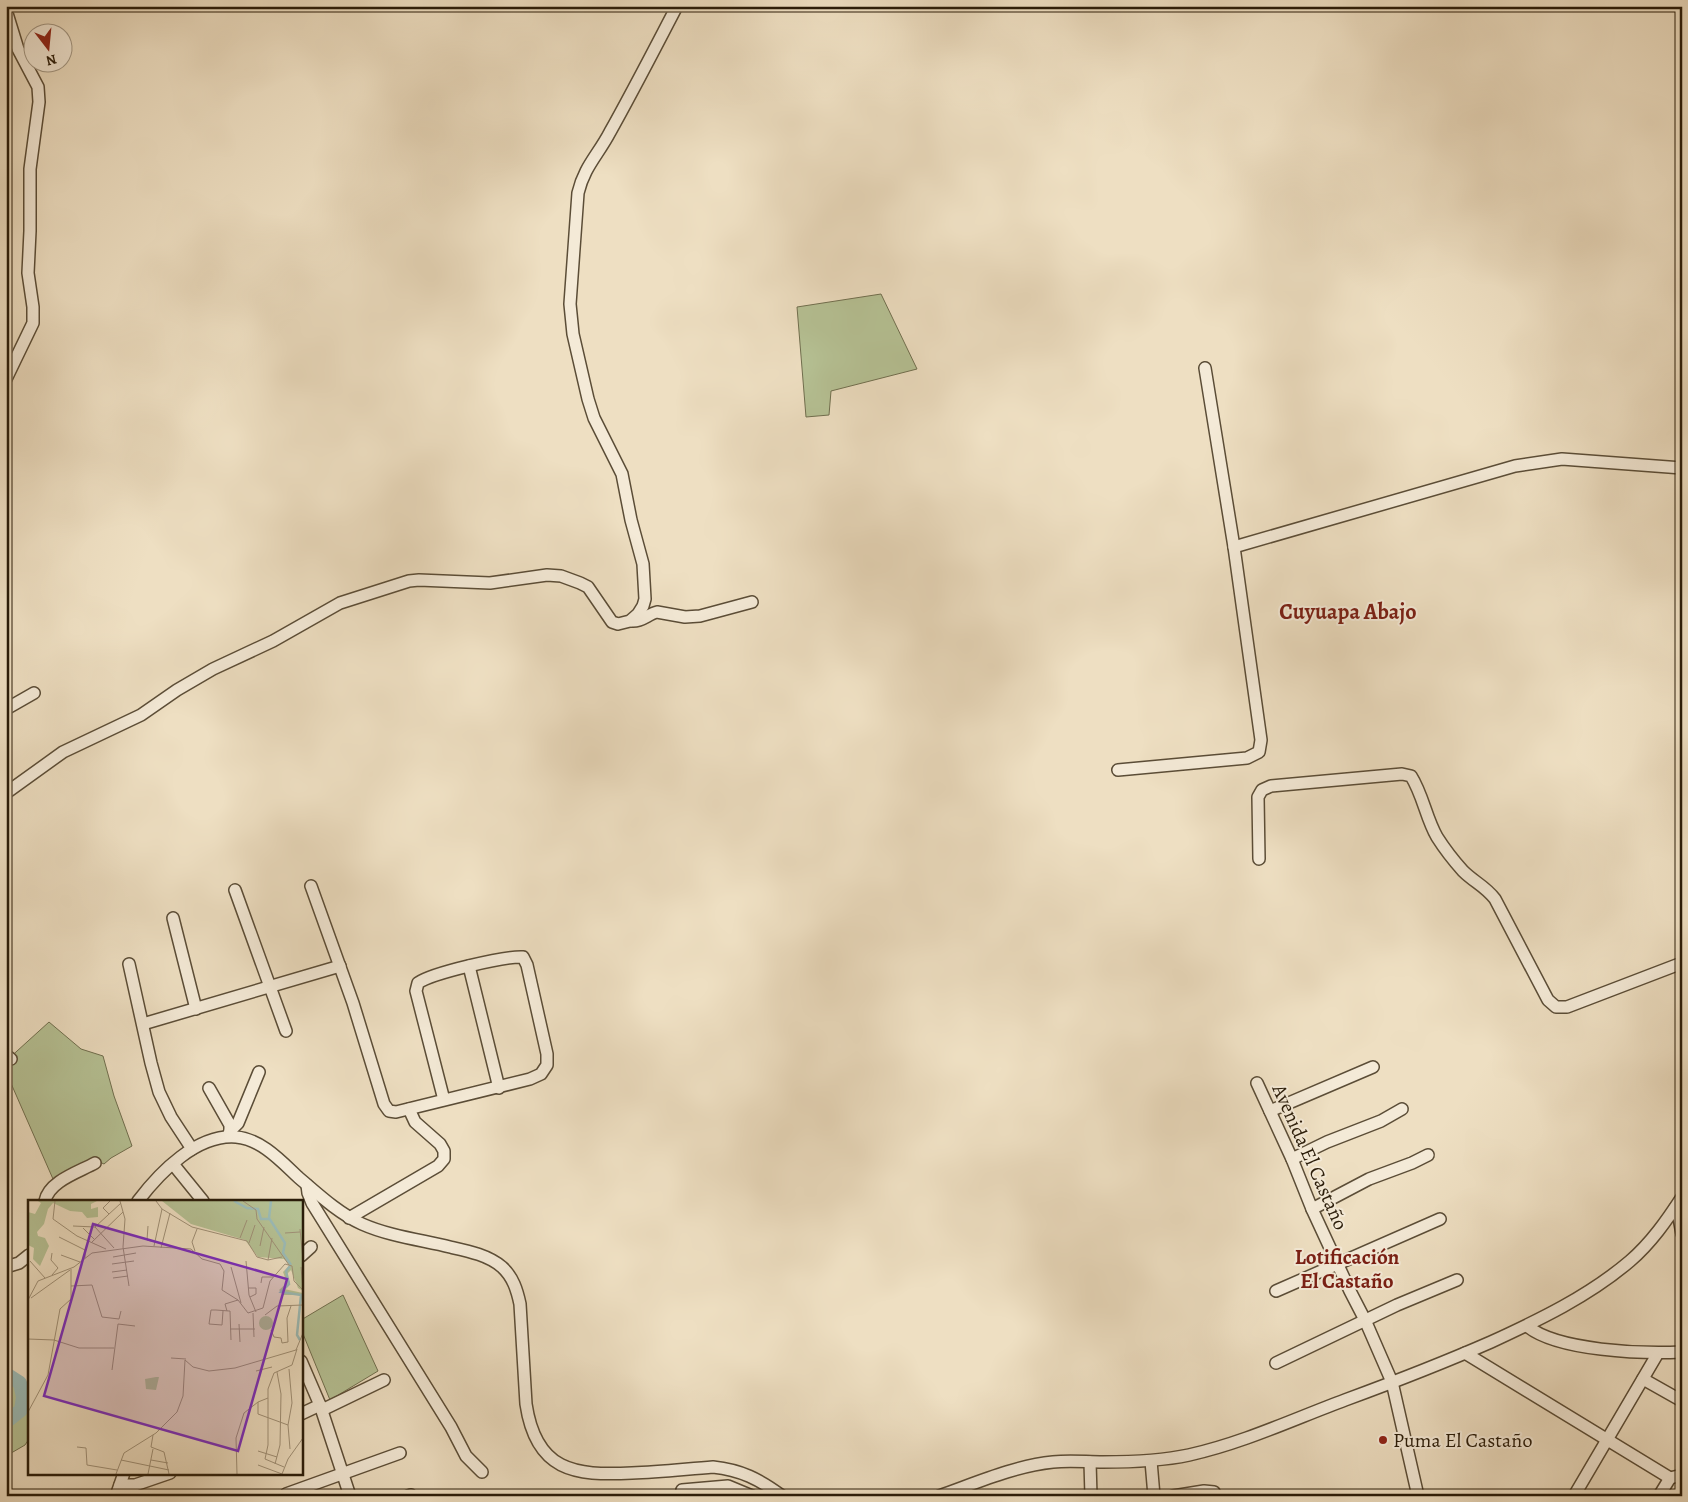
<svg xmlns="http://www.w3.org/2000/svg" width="1688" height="1502" viewBox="0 0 1688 1502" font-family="Alegreya,serif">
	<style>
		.green { fill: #b6c295; stroke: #706f4f }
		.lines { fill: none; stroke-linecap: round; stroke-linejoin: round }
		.river { stroke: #9bbcb8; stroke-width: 14 }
		.minor-casing { stroke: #5b4d37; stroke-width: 14 }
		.minor { stroke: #f4ead7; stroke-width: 11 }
		.poi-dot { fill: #8f2418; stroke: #f4ead7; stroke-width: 2 }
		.labels { text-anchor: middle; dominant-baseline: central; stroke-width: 4; stroke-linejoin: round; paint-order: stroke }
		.street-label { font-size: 20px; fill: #2a1c09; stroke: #f4ead7 }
		.poi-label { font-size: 20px; fill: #2a1c09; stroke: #f4ead7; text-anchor: start }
		.neighbourhood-label { font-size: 21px; font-weight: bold; fill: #7a1f14; stroke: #f4ead7 }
		.quarter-label { font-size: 22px; font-weight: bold; fill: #7a1f14; stroke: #f4ead7 }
		.inset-river { fill: none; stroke: #9bbcb8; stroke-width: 2.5 }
		.inset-road { fill: none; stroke: #a09178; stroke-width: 1 }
		.view { fill: #7b2cbf; fill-opacity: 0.15; stroke: #7b2cbf; stroke-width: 2.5 }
		.inset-edge { fill: none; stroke: #2a1c09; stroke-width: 2.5 }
	</style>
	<rect width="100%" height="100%" fill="#eedfc2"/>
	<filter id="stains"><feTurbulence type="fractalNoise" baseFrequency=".004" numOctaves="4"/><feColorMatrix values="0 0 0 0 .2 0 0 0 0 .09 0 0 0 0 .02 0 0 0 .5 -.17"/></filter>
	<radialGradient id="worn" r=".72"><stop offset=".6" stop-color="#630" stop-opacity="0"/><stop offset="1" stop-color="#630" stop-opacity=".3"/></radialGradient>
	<!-- green -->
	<g class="green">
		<path d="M881 294 917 369 831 391 829 415 806 417 797 307Z"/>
		<path d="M49 1022 81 1049 103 1056 114 1096 132 1146 111 1158 104 1164 95 1160 53 1179 6 1072V1061Z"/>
		<path d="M343 1295 378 1371 330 1400 301 1329V1320Z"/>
		<path d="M6 1370 29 1388V1439L25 1445 6 1456Z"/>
	</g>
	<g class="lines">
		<!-- river -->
		<path class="river" d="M6 1374 20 1383 23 1397 21 1410 6 1422"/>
		<defs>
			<g id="minor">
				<path d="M6 10 18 49 38 87 39 102 30 169V231L28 273 33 307V323L6 379"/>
				<path d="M1234 547 1515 466 1562 459 1682 468"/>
				<path d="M632 621C642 622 648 614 657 612L685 617 700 616 752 602"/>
				<path d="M6 709 34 693"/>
				<path d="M1118 770 1247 758 1259 752 1261 740 1234 547 1205 368"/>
				<path d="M6 793 63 752 141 715 177 690 213 669 273 641 340 603 409 581 419 580 490 583 547 575 561 576 580 583 588 587 612 622 618 624 630 621 638 614 643 606 645 599 643 564 631 520 622 474 594 418 588 399 573 334 570 304 578 193C584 167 598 155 610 132 633 91 655 48 677 6"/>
				<path d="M1259 859 1258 797 1262 790 1271 786 1402 774 1411 776C1423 795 1426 818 1437 837 1444 848 1454 861 1463 871 1474 882 1485 886 1495 899L1548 1000 1556 1007H1567L1682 963"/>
				<path d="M311 886 353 1003 384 1104 389 1111 396 1112 530 1079 541 1074 547 1065V1054L527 965 523 957C505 956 432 973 418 983L416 991 444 1100"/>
				<path d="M235 890 286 1031"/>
				<path d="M173 918 196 1009"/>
				<path d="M129 964 151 1063 159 1092 171 1117 192 1149"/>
				<path d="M469 966 499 1088"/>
				<path d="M143 1024 340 966"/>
				<path d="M6 1055 11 1059"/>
				<path d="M1257 1083 1292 1159 1312 1209 1350 1291 1365 1320 1392 1382 1418 1496"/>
				<path d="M209 1088 230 1125V1131L228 1136"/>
				<path d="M1270 1111 1373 1067"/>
				<path d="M230 1131 238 1123 259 1072"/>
				<path d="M1292 1159 1327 1142 1381 1121 1402 1109"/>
				<path d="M173 1164 203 1201"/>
				<path d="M307 1185 308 1193 312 1203 451 1427 466 1456 482 1472"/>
				<path d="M45 1201C49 1181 79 1172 95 1163"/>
				<path d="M138 1201C160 1172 197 1134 236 1137 261 1139 281 1161 298 1177 318 1194 338 1213 362 1224 389 1236 421 1240 450 1247 468 1251 488 1255 502 1267 513 1277 517 1290 520 1304L526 1404C536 1471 574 1476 632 1473 659 1472 686 1469 713 1467 741 1470 759 1479 782 1496"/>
				<path d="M1675 1208 1679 1218 1682 1234"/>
				<path d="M1312 1209 1369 1179 1412 1163 1428 1155"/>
				<path d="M349 1218 438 1166 444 1159V1151L440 1144 415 1122 409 1109"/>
				<path d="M301 1256 311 1247"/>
				<path d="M6 1267 19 1263 29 1255"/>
				<path d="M1276 1291 1440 1219"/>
				<path d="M1527 1326C1557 1351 1643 1354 1682 1352"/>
				<path d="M1465 1353 1670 1478"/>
				<path d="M301 1361 320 1405 350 1496"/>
				<path d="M1276 1363 1397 1305 1457 1280"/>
				<path d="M1643 1379 1682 1401"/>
				<path d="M322 1410 384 1380"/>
				<path d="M301 1414 320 1405"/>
				<path d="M1151 1461 1154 1496"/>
				<path d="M1090 1462 1091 1496"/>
				<path d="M120 1485H135L170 1473"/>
				<path d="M682 1490 728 1486 752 1496"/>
				<path d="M286 1494 400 1453"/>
				<path d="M116 1496 124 1473"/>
				<path d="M408 1496 411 1495"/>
				<path d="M939 1496C976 1483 1014 1466 1053 1462 1070 1460 1086 1462 1103 1462 1132 1462 1161 1461 1189 1455 1243 1443 1294 1419 1345 1400 1394 1382 1443 1363 1491 1342 1539 1320 1589 1296 1630 1261 1651 1243 1667 1220 1682 1197"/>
				<path d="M1173 1496 1204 1491 1214 1492 1216 1496"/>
				<path d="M1574 1496 1658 1353"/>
				<path d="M1659 1496 1670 1478 1682 1475"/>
			</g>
		</defs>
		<!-- minor casing -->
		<use href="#minor" class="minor-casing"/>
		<!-- minor -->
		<use href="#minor" class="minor"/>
	</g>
	<!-- markers -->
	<circle class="poi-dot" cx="1383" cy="1440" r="5"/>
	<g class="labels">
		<!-- street labels -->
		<g class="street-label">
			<text transform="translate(1310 1157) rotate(66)">Avenida El Castaño</text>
		</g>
		<!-- poi labels -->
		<g class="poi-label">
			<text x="1393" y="1440">Puma El Castaño</text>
		</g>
		<!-- neighbourhood labels -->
		<g class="neighbourhood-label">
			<text x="1347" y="1257">Lotificación<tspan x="1347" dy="24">El Castaño</tspan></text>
		</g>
		<!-- quarter labels -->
		<g class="quarter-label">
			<text x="1348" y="612">Cuyuapa Abajo</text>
		</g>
	</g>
	<!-- overview -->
	<g transform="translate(28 1200)">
		<rect width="275" height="275" fill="#eedfc2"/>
		<path d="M10 1H69L63 4V9L70 7V17L59 18 54 12 42 11 25 3 20 9 16 24 9 32 10 36 17 38 21 46 12 66 5 59 6 48 0 45V12L7 14 13 3ZM134 1H275V91L270 88 263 70 259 74 262 83 256 89 275 93V104L272 95H256L251 90 259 83 255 72 262 65 256 59 230 57 217 40 163 24ZM231 123a7 7 0 1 1 14 0a7 7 0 1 1-14 0ZM128 177H131L128 190 118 189 117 179Z" fill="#b6c295"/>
		<path class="inset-river" d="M206 1 219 8 230 9 233 19H241M243 1 241 18 257 43 255 53 263 65M262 66 258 71 261 84 253 92 273 95 269 135 272 140"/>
		<path class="inset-road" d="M27 1 25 19 49 36 78 49M92 1 97 19 95 47 101 86M128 1 134 9 164 27 219 41 229 57 240 60 254 57M215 1 228 10 229 19 261 65M81 14 75 8 82 1M45 26 67 27 93 3M120 26 119 40 127 42M67 27 86 48M55 28 66 39M272 29 275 61M257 33 272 32M31 37 57 50V58M212 38 219 20M64 42 95 12M221 43 227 25M126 46 134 9M232 46 236 27M133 48 142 13M167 51 164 42 169 29M24 53 23 60 30 68 24 75M33 55 52 62M85 57 108 53M240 60 244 38M2 61 17 78M218 61 221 95 228 112M84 64 106 61M203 67 213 103M273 67 275 89M84 72 99 70M85 78 100 76M233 83 234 77H245M43 86 64 85 74 117 91 119 93 111M220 88H228V94L222 97M3 98 42 70M0 100 10 81 46 67 64 53 115 46 163 49 174 59 192 64 196 71 194 90 210 100 220 113 235 108 242 81 257 64 264 66 266 81 275 90M195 111 194 125 181 124 183 110H188L201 111H202L203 140M199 111 197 104 210 100M225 113 226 137M237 115 249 106 275 105M211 124 212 142M202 129H227M243 130 246 137 253 138 254 143 260 142 259 118 263 106M0 139 26 140 51 148H86M143 158 158 159M261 169 264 203 260 225 262 249M84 170 90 124 107 126M228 171 244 167M240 198 230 202V214L260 225M0 212 20 175 32 109 43 99V69M125 235 123 247 136 252 141 274M49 247 58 248 59 265 89 270M230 251 249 257M93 260 141 270M123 260 140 263M247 264 252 245 253 194 249 172M230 265 254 274 260 259 275 238M256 267 237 259 240 245V189L246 173 264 165 269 149M88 274 96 253 128 233 149 212 155 196 157 160 165 167 181 171 207 168 268 150 275 133M120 274 125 249M209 274 208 238 216 213 230 202"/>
		<path class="view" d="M65 24 259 79 210 251 16 196Z"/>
		<rect width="275" height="275" class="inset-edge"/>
	</g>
	<!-- margin -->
	<rect width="1688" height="1502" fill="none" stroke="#eedfc2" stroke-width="25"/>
	<rect x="8" y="8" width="1673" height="1487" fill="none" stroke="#2a1c09" stroke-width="2.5"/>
	<rect x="12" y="12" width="1663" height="1477" fill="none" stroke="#2a1c09"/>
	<!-- north arrow -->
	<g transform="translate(48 48) rotate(164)"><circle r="24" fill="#f4ead7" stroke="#a39885"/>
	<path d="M0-4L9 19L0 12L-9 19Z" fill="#8f2418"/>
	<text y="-8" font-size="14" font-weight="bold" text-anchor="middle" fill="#2a1c09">N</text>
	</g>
	<rect width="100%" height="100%" filter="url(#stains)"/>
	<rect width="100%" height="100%" fill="url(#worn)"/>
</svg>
